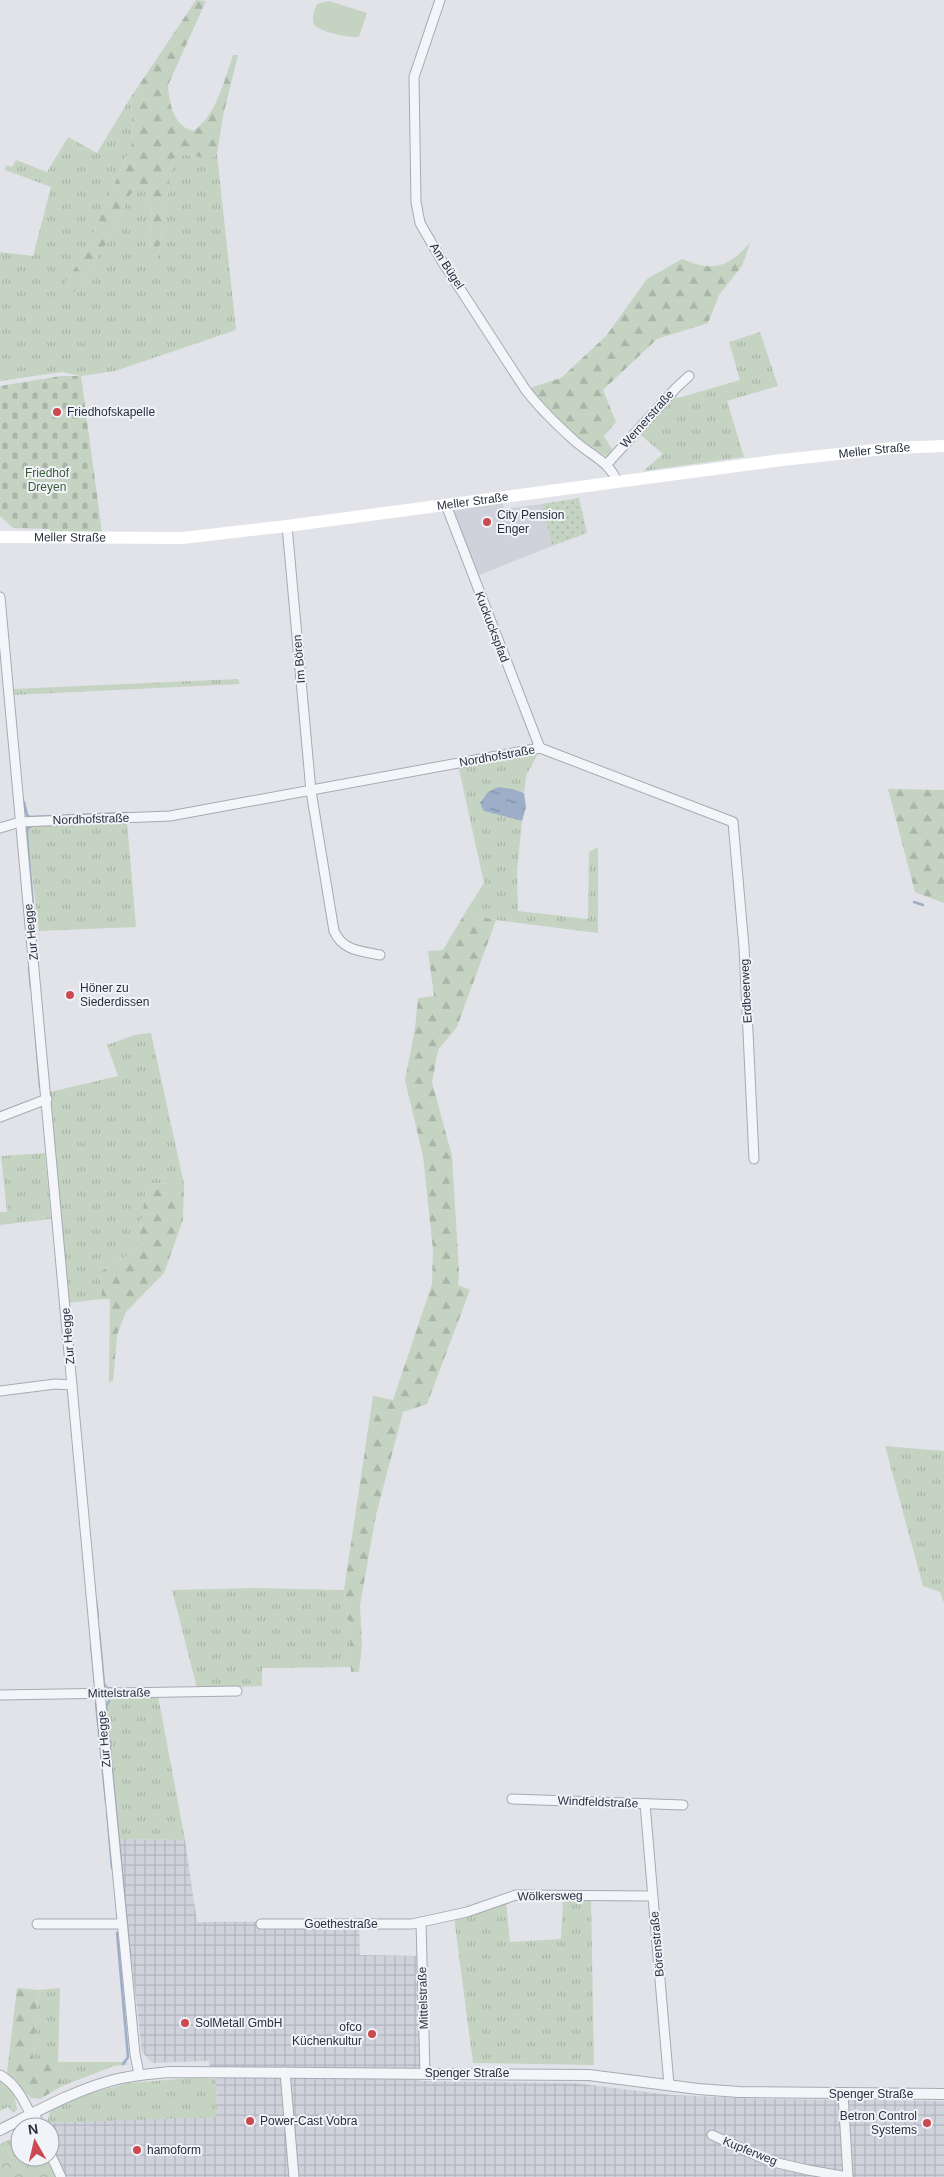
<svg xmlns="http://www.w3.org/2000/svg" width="944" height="2177" viewBox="0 0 944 2177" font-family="Helvetica,sans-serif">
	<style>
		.built { fill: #cfd2db }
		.industrial { fill: url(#industrial-grid) }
		.grass { fill: url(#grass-tufts) }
		.forest { fill: url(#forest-firs) }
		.cemetery { fill: url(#cemetery-stones) }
		.park { fill: url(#park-crowns) }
		.garden { fill: url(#garden-dots) }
		.pitch { fill: #c5d3c2 }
		.water { fill: url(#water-ripples) }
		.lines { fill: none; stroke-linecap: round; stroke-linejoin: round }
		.stream { stroke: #9daec8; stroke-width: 2.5 }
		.minor-casing { stroke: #a6aab3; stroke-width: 11 }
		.tertiary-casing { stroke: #a6aab3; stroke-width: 12 }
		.minor { stroke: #f4f5f8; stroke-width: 9 }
		.tertiary { stroke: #f4f5f8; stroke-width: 10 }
		.secondary { stroke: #fff; stroke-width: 12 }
		.poi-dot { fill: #cb4a51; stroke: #f0f3f7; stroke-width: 2 }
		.labels { text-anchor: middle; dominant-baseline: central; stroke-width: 4; stroke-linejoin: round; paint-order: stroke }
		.street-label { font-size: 12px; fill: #2a3040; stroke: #f0f3f7 }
		.poi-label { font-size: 12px; fill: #2a3040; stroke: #f0f3f7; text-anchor: start }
		.park-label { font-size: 12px; fill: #3b5c37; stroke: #f0f3f7 }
	</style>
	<defs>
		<pattern id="industrial-grid" width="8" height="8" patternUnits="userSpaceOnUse" patternTransform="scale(1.25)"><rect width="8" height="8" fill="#cfd2db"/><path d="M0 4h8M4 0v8" fill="none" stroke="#b2b5bd"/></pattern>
		<pattern id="grass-tufts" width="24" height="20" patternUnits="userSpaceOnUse" patternTransform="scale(1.25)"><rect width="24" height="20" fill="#c5d3c2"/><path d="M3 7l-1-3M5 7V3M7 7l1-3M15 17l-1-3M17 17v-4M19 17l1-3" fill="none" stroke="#a9b5a8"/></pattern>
		<pattern id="forest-firs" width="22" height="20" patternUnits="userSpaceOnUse" patternTransform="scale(1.25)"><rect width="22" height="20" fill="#c5d3c2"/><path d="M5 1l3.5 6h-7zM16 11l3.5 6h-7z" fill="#a9b5a8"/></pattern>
		<pattern id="cemetery-stones" width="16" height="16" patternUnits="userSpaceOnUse" patternTransform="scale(1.25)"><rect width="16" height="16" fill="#c5d3c2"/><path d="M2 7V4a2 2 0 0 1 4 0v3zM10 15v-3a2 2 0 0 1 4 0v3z" fill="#a9b5a8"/></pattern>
		<pattern id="park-crowns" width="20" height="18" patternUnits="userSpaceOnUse" patternTransform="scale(1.25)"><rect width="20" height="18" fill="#c5d3c2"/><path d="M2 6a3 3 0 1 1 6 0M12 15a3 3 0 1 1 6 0" fill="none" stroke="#a9b5a8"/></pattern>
		<pattern id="garden-dots" width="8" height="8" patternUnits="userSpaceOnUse" patternTransform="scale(1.25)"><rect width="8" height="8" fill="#c5d3c2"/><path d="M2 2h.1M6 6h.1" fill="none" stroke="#a9b5a8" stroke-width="1.8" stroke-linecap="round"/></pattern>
		<pattern id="water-ripples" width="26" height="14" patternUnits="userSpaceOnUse" patternTransform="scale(1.25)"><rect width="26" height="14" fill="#9daec8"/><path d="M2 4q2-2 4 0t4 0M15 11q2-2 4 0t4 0" fill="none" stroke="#808ea4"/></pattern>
	</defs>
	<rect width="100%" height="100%" fill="#e1e3e9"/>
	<!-- built -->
	<path class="built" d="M503 503 504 509 542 504 552 546 477 576 451 511Z"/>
	<!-- industrial -->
	<path class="industrial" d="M120 1839 185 1840 197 1922 359 1921 360 1955 419 1956 421 2081 574 2083 671 2095 764 2099 944 2101V2177H66L54 2150 50 2127H48L47 2123 217 2116 216 2079 208 2061 152 2063 142 2052 118 1844Z"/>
	<!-- grass -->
	<g class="grass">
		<path d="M131 97 133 141 84 255 66 281 78 287 105 246 130 195 135 189 142 187 147 189 152 207 149 249 158 256 173 159C186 150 197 159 211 158L217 154 236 330 115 371 81 376 62 372 0 381V252L33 256 51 187 5 170 6 165 12 167 16 160 47 172 68 137 97 153Z"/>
		<path d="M760 332 778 386 727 401 744 457 643 471 663 454 637 432 671 395 678 398 740 380 729 342Z"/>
		<path d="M238 679 240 684 13 695V689Z"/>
		<path d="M540 750 526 776 524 793 523 791 485 811 522 821 517 872 518 911 588 919 589 852 598 847V933L496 920 465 913 484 883 459 769 462 766Z"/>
		<path d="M127 822 136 927 39 931 26 827Z"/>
		<path d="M151 1033 184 1184 147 1183 137 1249 100 1272 102 1299 68 1303 50 1092 118 1076 107 1045 134 1035Z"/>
		<path d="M45 1153 51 1219 0 1225V1212H7L1 1156Z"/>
		<path d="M885 1446 944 1451V1603L940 1592 923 1586Z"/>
		<path d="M255 1588 344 1590 349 1625 351 1667 262 1668V1686L197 1688 172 1590Z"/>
		<path d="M158 1696 185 1840 120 1839 107 1707 109 1698Z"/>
		<path d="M563 1898H591L594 2065 473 2063 454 1917 506 1902 510 1942 561 1939Z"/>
		<path d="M60 1988 58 2062H128L126 2065 114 2066 62 2086 58 2063H32L39 1990Z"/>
		<path d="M193 2078 216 2079 217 2117 47 2123 50 2111 88 2094 128 2083Z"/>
		<path d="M0 2082 14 2093 17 2110 13 2113 8 2107 0 2111Z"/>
	</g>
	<!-- forest -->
	<g class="forest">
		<path d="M196 0 206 1 168 85C169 102 173 126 193 131 215 118 225 79 233 55H238L223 116 217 154 211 158C197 159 186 150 173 159L158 256 156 260 151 259 149 249 152 207 147 189 142 187 135 189 130 195 105 246 78 287 74 292 66 290V281L84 255 133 141 131 97Z"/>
		<path d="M750 243 742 266 719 295 708 323 657 339 603 390 616 422 604 436 613 451 606 456 538 414 537 410 524 395 532 387 561 378 606 336 647 279 682 259C714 272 727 268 750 243Z"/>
		<path d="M888 789 944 790V903L915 892Z"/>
		<path d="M465 913 496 920 457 1027 438 1050 432 1082 452 1156 459 1272 458 1285 470 1290 427 1404 403 1412 376 1515 360 1605 362 1643 359 1672H351L349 1625 344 1590 373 1396 393 1400 432 1284 433 1250 423 1156 405 1080 415 1029 418 998 434 996 428 951 443 950Z"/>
		<path d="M147 1183 184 1184 183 1220 164 1273 126 1312 117 1335 113 1381 109 1382 110 1299H102L100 1272 137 1249Z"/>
		<path d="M17 1988 39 1990 32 2063H58L62 2086 40 2099 31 2098 7 2073Z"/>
	</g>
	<!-- cemetery -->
	<path class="cemetery" d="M61 376H81L102 532H51L50 529 13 528 0 516V386Z"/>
	<!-- park -->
	<path class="park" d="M20 2135V2157H46L55 2177H0V2144Z"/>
	<!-- garden -->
	<path class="garden" d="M579 498 587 533 552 546 542 504Z"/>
	<!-- pitch -->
	<path class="pitch" d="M329 1 367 13 359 37C350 38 318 32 314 24 311 18 315 10 317 4Z"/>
	<!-- water -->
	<path class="water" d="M498 787 512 789 524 793 526 807 522 821 484 811 480 803 488 792Z"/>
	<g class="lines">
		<!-- stream -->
		<g class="stream">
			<path d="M24 802 27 815 30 817 127 813"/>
			<path d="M31 826 27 829V836L34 917"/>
			<path d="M914 902 923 905"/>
			<path d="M29 967 31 988"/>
			<path d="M35 1026 40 1087"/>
			<path d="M96 1601 98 1617"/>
			<path d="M99 1631 104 1684 107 1688 115 1689"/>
			<path d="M91 1643 95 1683"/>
			<path d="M109 1701 106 1707 130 1957"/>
			<path d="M96 1703 106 1802"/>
			<path d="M107 1810 112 1868"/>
			<path d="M117 1933 128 2057 123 2064"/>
		</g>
		<defs>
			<g id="minor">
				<path d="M440 0 414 77 416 202 420 223 442 261 525 389C540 409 558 426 576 442 592 456 610 462 617 482"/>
				<path d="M607 464 676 388 689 376"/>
				<path d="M446 505 540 748"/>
				<path d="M287 526 311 791 334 931C343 951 361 951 380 955"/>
				<path d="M0 597 100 1693 135 2054 139 2074"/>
				<path d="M0 828 20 822 170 816 540 748 733 822 744 947 754 1159"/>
				<path d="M0 1117 47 1099"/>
				<path d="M0 1391 55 1384 72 1385"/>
				<path d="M0 1695 237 1691"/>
				<path d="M512 1799 683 1805"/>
				<path d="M645 1804 669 2085"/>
				<path d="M421 1922 425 2073"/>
				<path d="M37 1924H122"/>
				<path d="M261 1924H412L467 1912 516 1895 652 1896"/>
				<path d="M285 2072 294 2177"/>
				<path d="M0 2075C16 2084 23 2099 31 2115"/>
				<path d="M843 2094 848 2177"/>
				<path d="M34 2113 40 2127"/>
				<path d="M712 2135 769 2161 808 2170 848 2177"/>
				<path d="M50 2153 61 2177"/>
			</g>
			<path id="tertiary" d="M0 2130C36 2112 71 2092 110 2081 130 2075 150 2074 171 2072L589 2075 698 2089 739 2092 944 2094"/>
		</defs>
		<!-- minor casing -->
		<use href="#minor" class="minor-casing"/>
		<!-- tertiary casing -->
		<use href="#tertiary" class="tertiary-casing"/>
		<!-- minor -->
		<use href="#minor" class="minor"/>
		<!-- tertiary -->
		<use href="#tertiary" class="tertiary"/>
		<!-- secondary -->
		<path class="secondary" id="s1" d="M0 537 182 538 287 526 782 460 894 448 944 446"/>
	</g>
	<!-- markers -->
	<g class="poi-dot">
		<circle cx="57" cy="412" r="5"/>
		<circle cx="487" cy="522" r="5"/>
		<circle cx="70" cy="995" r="5"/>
		<circle cx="185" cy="2023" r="5"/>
		<circle cx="372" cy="2034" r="5"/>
		<circle cx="250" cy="2121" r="5"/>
		<circle cx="927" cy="2123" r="5"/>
		<circle cx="137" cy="2150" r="5"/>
	</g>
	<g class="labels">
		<!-- street labels -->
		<g class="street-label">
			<text transform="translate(447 266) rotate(57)">Am Bügel</text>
			<text transform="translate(647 419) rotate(-48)">Wernerstraße</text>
			<text stroke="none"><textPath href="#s1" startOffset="880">Meller Straße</textPath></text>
			<text stroke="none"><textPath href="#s1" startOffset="475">Meller Straße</textPath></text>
			<text stroke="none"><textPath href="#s1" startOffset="70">Meller Straße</textPath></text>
			<text transform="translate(492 627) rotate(69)">Kuckuckspfad</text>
			<text transform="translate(299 659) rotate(-95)">Im Bören</text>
			<text transform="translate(497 756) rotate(-10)">Nordhofstraße</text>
			<text transform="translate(91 819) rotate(-2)">Nordhofstraße</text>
			<text transform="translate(31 932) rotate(-96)">Zur Hegge</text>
			<text transform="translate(746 991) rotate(-93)">Erdbeerweg</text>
			<text transform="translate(68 1336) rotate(-95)">Zur Hegge</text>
			<text transform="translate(119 1693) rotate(-1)">Mittelstraße</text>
			<text transform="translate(104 1739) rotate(-95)">Zur Hegge</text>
			<text transform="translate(598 1802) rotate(2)">Windfeldstraße</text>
			<text transform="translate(550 1896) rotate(-1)">Wölkersweg</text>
			<text x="341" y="1924">Goethestraße</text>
			<text transform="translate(657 1944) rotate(-95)">Börenstraße</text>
			<text transform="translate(423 1998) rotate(-92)">Mittelstraße</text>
			<text x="467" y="2073">Spenger Straße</text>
			<text x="871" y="2094">Spenger Straße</text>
			<text transform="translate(750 2151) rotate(22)">Kupferweg</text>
		</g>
		<!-- poi labels -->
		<g class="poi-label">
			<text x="67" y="412">Friedhofskapelle</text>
			<text x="497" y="515">City Pension<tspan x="497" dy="14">Enger</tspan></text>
			<text x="80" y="988">Höner zu<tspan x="80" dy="14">Siederdissen</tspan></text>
			<text x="195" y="2023">SolMetall GmbH</text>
			<text x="362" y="2027" text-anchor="end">ofco<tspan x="362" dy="14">Küchenkultur</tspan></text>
			<text x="917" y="2116" text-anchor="end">Betron Control<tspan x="917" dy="14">Systems</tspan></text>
			<text x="260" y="2121">Power-Cast Vobra</text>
			<text x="147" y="2150">hamoform</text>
		</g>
		<!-- park labels -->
		<g class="park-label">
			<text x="47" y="473">Friedhof<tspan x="47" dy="14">Dreyen</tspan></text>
		</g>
	</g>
	<!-- north arrow -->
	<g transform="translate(35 2142) rotate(352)"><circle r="24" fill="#f0f3f7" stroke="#a1a5ae"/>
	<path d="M0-4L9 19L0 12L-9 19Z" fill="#cb4a51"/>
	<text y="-8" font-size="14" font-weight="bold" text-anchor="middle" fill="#2a3040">N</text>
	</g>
</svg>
